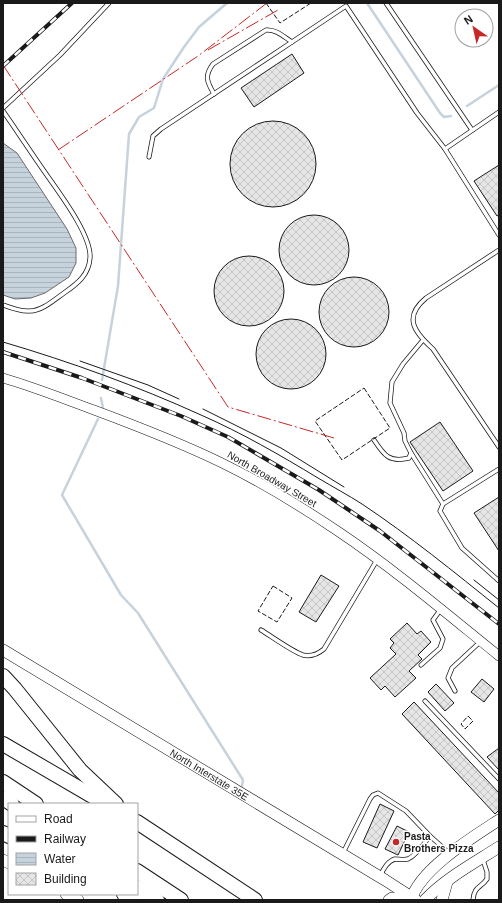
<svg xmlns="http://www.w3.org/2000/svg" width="502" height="903" viewBox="0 0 502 903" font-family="Arial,sans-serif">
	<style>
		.water { fill: url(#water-rules); stroke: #6a6a6a }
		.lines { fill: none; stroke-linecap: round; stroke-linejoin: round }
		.stream { stroke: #c6d2dc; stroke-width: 2.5 }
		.building { fill: url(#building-cross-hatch); stroke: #1a1a1a }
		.service-casing { stroke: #1a1a1a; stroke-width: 5 }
		.tertiary-casing { stroke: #1a1a1a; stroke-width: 10 }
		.secondary-casing { stroke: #1a1a1a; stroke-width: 12 }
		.motorway-casing { stroke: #1a1a1a; stroke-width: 16 }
		.service { stroke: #fff; stroke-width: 3.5 }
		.tertiary { stroke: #fff; stroke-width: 9 }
		.secondary { stroke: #fff; stroke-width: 11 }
		.motorway { stroke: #fff; stroke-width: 14 }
		.tram { stroke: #1a1a1a; stroke-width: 1 }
		.rail-casing { stroke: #1a1a1a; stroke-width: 4 }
		.rail { stroke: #fff; stroke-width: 2.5; stroke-dasharray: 8; stroke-linecap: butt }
		.fence { stroke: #1a1a1a; stroke-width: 1; stroke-dasharray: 5 2; stroke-linecap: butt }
		.power { stroke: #c62828; stroke-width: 1; stroke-dasharray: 14 3 2 3; stroke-linecap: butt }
		.poi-dot { fill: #c62828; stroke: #fff; stroke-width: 1.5 }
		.labels { text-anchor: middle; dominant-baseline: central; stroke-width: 3; stroke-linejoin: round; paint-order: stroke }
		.street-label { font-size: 10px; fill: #1a1a1a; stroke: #fff }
		.poi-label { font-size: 10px; font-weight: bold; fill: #1a1a1a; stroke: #fff; text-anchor: start }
	</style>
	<defs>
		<pattern id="water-rules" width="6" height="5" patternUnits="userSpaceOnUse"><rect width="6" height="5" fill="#c6d2dc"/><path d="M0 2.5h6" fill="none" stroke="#aab4bc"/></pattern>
		<pattern id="building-cross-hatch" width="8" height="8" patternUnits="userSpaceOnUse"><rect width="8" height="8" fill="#e6e6e6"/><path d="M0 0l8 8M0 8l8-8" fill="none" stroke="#c5c5c5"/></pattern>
	</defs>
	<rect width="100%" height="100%" fill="#fff"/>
	<!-- water -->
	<path class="water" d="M3 143 17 153 67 229 76 248V263L69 277 45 293 31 298 15 299 3 295Z"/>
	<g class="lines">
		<!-- stream -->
		<g class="stream">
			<path d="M367 3 440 113 444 117 451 116"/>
			<path d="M467 106 499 85"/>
			<path d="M102 380 118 286 129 134 139 117 154 108 163 79 184 47 199 27 227 3"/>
			<path d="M101 398 103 408"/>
			<path d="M98 419 62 495 121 595 138 613 243 780 242 786"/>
		</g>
	</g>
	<!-- building -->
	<g class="building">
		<path d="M292 54 304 73 254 107 241 88Z"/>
		<circle cx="273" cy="164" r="43"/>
		<path d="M499 165V215L497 216 474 181Z"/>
		<circle cx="314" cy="250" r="35"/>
		<circle cx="249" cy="291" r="35"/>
		<circle cx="354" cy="312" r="35"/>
		<circle cx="291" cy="354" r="35"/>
		<path d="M440 422 473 471 443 491 410 442Z"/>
		<path d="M499 497V551L474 513Z"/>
		<path d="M321 575 339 586 316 622 299 612Z"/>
		<path d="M407 623 417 634 421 631 431 642 418 655 422 659 409 671 416 678 395 697 385 686 381 690 370 678 396 654 390 648 394 643 390 639Z"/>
		<path d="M482 679 494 689 484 702 471 692Z"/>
		<path d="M436 684 454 703 445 711 428 692Z"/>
		<path d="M414 702 499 793V810L495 814 402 714Z"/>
		<path d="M499 748V770L487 757Z"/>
		<path d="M380 804 394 811 377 848 363 842Z"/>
		<path d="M397 826 409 832 398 855 385 849Z"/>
	</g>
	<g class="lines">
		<defs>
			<g id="service">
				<path d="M386 3 472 130"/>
				<path d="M214 94C207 82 204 76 213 64L266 30C276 29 284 37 292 42L346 6 417 113 445 149"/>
				<path d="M3 108 60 55 109 3"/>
				<path d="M3 111C17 131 30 151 44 171 57 190 92 235 90 258 89 275 77 284 64 293 54 300 42 311 30 311 21 312 11 308 3 305"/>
				<path d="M499 112 445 149 499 235"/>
				<path d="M149 157 153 136 161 129 292 42"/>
				<path d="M499 250 426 298C403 317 414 332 433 349L499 447"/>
				<path d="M374 440C384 455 389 463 409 458L411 453 405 441 404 433 390 403 392 382 403 364 423 340"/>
				<path d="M411 453 443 504"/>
				<path d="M499 469 443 504 440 511 462 548 499 581"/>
				<path d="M261 630C271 636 293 652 303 655 311 657 318 654 324 649L377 560"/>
				<path d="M421 665 440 648 443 639 433 620 441 609"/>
				<path d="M455 691 448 678 452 668 480 642"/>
				<path d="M425 701 499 779"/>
				<path d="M343 853 370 799 373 795 378 793 406 811 430 836"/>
				<path d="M381 875C383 869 388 861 395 859 399 859 404 860 408 859 417 855 424 843 430 836L449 853"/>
				<path d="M473 900C474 886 481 888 487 879V872L483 860"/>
			</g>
			<path id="tertiary" d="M3 378C34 387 64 399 94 410 137 426 181 443 222 463 263 483 302 507 339 532 394 569 447 614 499 656"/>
			<g id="secondary">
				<path id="s1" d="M3 650 385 880 416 900"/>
				<path d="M3 860 9 863"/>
				<path d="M66 894 78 900"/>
				<path d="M389 900 392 898 405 900"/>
				<path d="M411 900C420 869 473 837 499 820"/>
				<path d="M425 900C446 878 474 863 499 847"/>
				<path d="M442 900 447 882"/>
			</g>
			<g id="motorway">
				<path d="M3 676 15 689 80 770 116 804"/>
				<path d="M3 744 106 804"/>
				<path d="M3 782 36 804"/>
				<path d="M3 798 12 804"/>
				<path d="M137 822 255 900"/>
				<path d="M3 833 9 836"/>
				<path d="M137 871 181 900"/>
				<path d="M137 887 157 900"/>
				<path d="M124 894 136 900"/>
			</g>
		</defs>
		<!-- service casing -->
		<use href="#service" class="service-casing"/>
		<!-- tertiary casing -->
		<use href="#tertiary" class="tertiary-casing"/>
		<!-- secondary casing -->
		<use href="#secondary" class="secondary-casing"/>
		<!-- motorway casing -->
		<use href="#motorway" class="motorway-casing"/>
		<!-- service -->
		<use href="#service" class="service"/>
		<!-- tertiary -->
		<use href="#tertiary" class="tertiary"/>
		<!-- secondary -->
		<use href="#secondary" class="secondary"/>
		<!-- motorway -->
		<use href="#motorway" class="motorway"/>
		<!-- tram -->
		<g class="tram">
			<path d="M3 342C71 362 137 386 201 415 242 433 280 455 318 478 333 487 348 495 362 504 410 536 454 572 499 608"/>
			<path d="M80 361 148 385 179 399"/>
			<path d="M203 409 281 448 344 487"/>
			<path d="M474 580 499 600"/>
		</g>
		<defs>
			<g id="rail">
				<path d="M3 66 72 3"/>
				<path d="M3 352 82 378 181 416 228 437 319 490 380 531 499 624"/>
			</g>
		</defs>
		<!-- rail casing -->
		<use href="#rail" class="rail-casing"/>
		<!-- rail -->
		<use href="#rail" class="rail"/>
		<!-- fence -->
		<g class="fence">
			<path d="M266 3 280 23 311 3"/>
			<path d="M364 388 390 428 342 460 315 421Z"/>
			<path d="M273 586 292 598 277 622 258 611Z"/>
			<path d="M468 716 473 721 465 729 461 724Z"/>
		</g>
		<!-- power -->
		<g class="power">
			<path d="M208 50 278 10"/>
			<path d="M3 65 228 407 334 438"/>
			<path d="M58 150 198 56 267 3"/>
		</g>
	</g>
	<!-- markers -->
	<circle class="poi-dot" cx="396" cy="842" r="4"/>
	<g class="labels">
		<!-- street labels -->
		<g class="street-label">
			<text transform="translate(272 479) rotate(30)">North Broadway Street</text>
			<text stroke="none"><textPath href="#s1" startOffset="241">North Interstate 35E</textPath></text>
		</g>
		<!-- poi labels -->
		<g class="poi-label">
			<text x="404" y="836">Pasta<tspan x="404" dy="12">Brothers Pizza</tspan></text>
		</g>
	</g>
	<!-- border -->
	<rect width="502" height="903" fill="none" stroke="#1a1a1a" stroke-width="8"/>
	<!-- legend -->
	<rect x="8" y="803" width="130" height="92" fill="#ffffff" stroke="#a3a3a3"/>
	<rect x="16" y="816" width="20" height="6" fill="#ffffff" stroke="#a3a3a3"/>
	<text x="44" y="823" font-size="12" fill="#1a1a1a">Road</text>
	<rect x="16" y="836" width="20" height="6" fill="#1a1a1a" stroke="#a3a3a3"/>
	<text x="44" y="843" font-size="12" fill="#1a1a1a">Railway</text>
	<rect x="16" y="853" width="20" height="12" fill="url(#water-rules)" stroke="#a3a3a3"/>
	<text x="44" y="863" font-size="12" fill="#1a1a1a">Water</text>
	<rect x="16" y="873" width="20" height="12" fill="url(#building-cross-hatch)" stroke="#a3a3a3"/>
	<text x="44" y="883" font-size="12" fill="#1a1a1a">Building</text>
	<!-- north arrow -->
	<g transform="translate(474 28) rotate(326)"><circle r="19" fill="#ffffff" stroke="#a3a3a3"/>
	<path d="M0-3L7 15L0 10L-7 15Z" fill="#c62828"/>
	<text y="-6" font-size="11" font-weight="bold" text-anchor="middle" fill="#1a1a1a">N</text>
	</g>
</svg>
